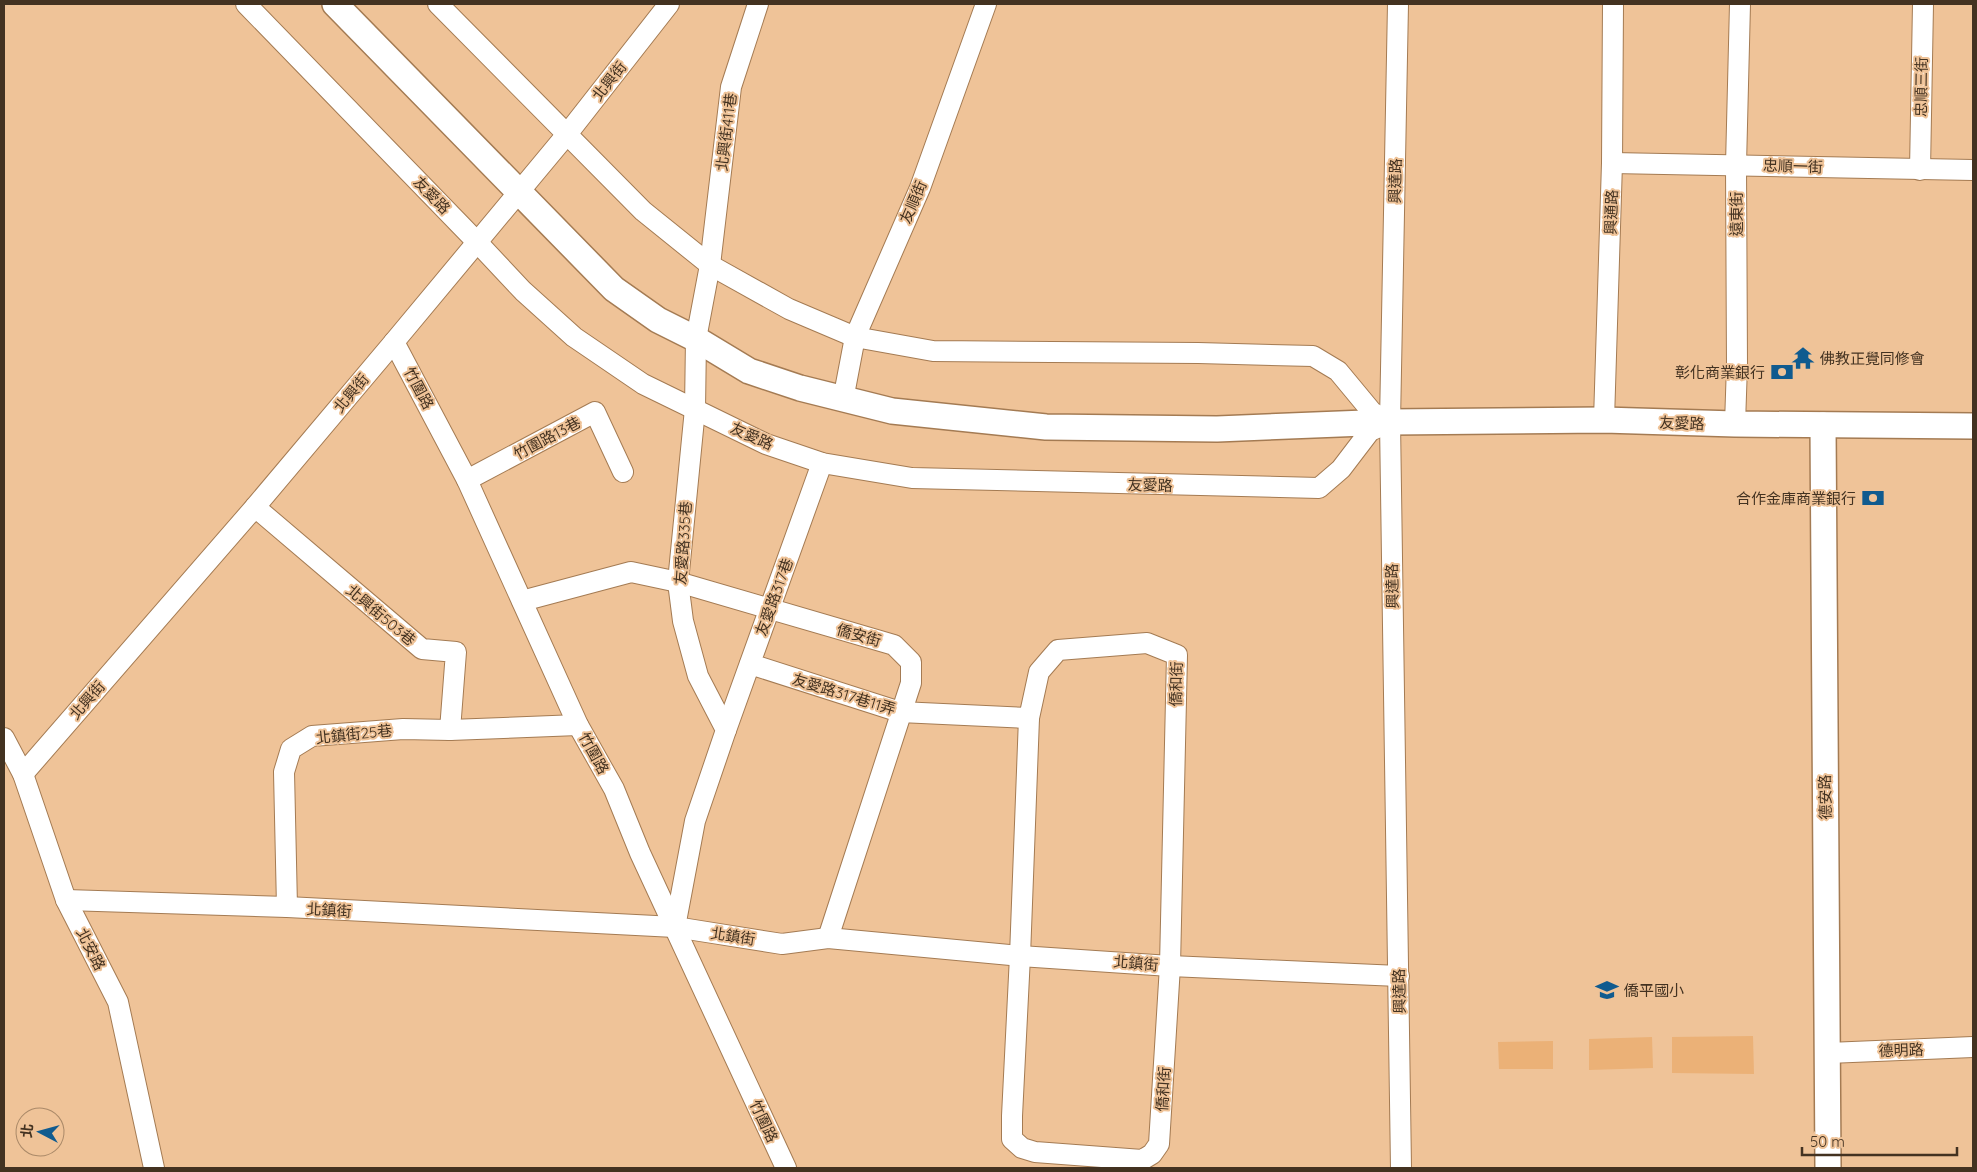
<svg xmlns="http://www.w3.org/2000/svg" width="1977" height="1172" viewBox="0 0 1977 1172" font-family="Quicksand,'Noto Sans TC',sans-serif">
	<style>
		.green { fill: #ebb177 }
		.lines { fill: none; stroke-linecap: round; stroke-linejoin: round }
		.minor-casing { stroke: #a47b53; stroke-width: 22 }
		.tertiary-casing { stroke: #a47b53; stroke-width: 28 }
		.minor { stroke: #fff; stroke-width: 20 }
		.tertiary { stroke: #fff; stroke-width: 25 }
		.labels { text-anchor: middle; dominant-baseline: central; stroke-width: 4; stroke-linejoin: round; paint-order: stroke }
		.street-label { font-size: 15px; fill: #433221; stroke: #efc398 }
		.poi-label { font-size: 15px; fill: #433221; stroke: #efc398; text-anchor: start }
	</style>
	<rect width="100%" height="100%" fill="#efc398"/>
	<!-- green -->
	<g class="green">
		<path d="M1753 1036 1754 1074 1672 1073V1037Z"/>
		<path d="M1652 1037 1653 1068 1589 1070V1039Z"/>
		<path d="M1553 1041V1069H1499L1498 1042Z"/>
	</g>
	<g class="lines">
		<defs>
			<g id="minor">
				<path d="M246 4 477 242 523 291 574 337 643 384 766 444 822 463 912 478 1319 488 1341 469 1370 431 1388 423"/>
				<path d="M438 4 643 211 710 265 789 309 855 337 933 351 1198 353 1313 356 1338 371 1372 412 1390 422"/>
				<path d="M1398 4 1390 422 1401 1168"/>
				<path d="M1612 163 1973 170"/>
				<path d="M1920 170 1923 4"/>
				<path d="M394 342 467 480 578 725 614 789 640 853 786 1168"/>
				<path d="M843 400 855 337 920 188 986 4"/>
				<path d="M1604 420 1612 163 1613 4"/>
				<path d="M1735 424 1737 365 1736 165 1740 4"/>
				<path d="M467 480 595 412 623 472"/>
				<path d="M255 507 422 649 456 652 450 730"/>
				<path d="M522 601 631 572 678 582 894 645 911 662V683L828 938"/>
				<path d="M1147 643 1177 655 1170 966 1159 1144 1152 1154 1142 1160 1035 1152 1022 1148 1012 1139V1116L1020 956 1029 718 1039 672 1058 650Z"/>
				<path d="M750 664 900 712 1029 718"/>
				<path d="M726 730 822 463"/>
				<path d="M4 738 23 774 66 900 118 1002 154 1168"/>
				<path d="M23 774 255 507 394 342 568 133 669 4"/>
				<path d="M66 900 287 907 675 927 782 944 828 938 1020 956 1170 966 1399 976"/>
				<path d="M287 907 284 772 291 749 312 736 403 729 450 730 578 725"/>
				<path d="M675 927 695 821 726 730 698 676 683 621 678 582 695 409 696 339 710 265 731 87 758 4"/>
				<path d="M1828 1053 1973 1047"/>
			</g>
			<g id="tertiary">
				<path d="M335 4 614 289 658 320 696 339 749 371 800 388 892 411 1046 427 1217 429 1390 422 1604 420 1735 424 1973 426"/>
				<path d="M1823 425 1828 1168"/>
			</g>
		</defs>
		<!-- minor casing -->
		<use href="#minor" class="minor-casing"/>
		<!-- tertiary casing -->
		<use href="#tertiary" class="tertiary-casing"/>
		<!-- minor -->
		<use href="#minor" class="minor"/>
		<!-- tertiary -->
		<use href="#tertiary" class="tertiary"/>
	</g>
	<!-- icons -->
	<defs>
		<symbol id="temple-bare" viewBox="-9 -9 18 18"><path d="M0-6L5-2H3V0L6.5 2.5H4V6H1.5V3h-3V6H-4V2.5H-6.5L-3 0V-2H-5Z" fill="#105b8f" stroke="#efc398" stroke-width="2.5" paint-order="stroke"/></symbol>
		<symbol id="bank-bare" viewBox="-9 -9 18 18"><path d="M-6-4H6V4H-6ZM0-2.3a2.3 2.3 0 1 0 0 4.6a2.3 2.3 0 1 0 0-4.6Z" fill="#105b8f" stroke="#efc398" stroke-width="2.5" paint-order="stroke"/></symbol>
		<symbol id="school-bare" viewBox="-9 -9 18 18"><path d="M0-5L7-2L0 1L-7-2ZM-4 1L0 2.5L4 1V4Q0 6-4 4Z" fill="#105b8f" stroke="#efc398" stroke-width="2.5" paint-order="stroke"/></symbol>
	</defs>
	<g fill-rule="evenodd">
		<use href="#temple-bare" x="1787" y="342" width="32" height="32"/>
		<use href="#bank-bare" x="1766" y="356" width="32" height="32"/>
		<use href="#bank-bare" x="1857" y="482" width="32" height="32"/>
		<use href="#school-bare" x="1591" y="974" width="32" height="32"/>
	</g>
	<g class="labels">
		<!-- street labels -->
		<g class="street-label">
			<text transform="translate(609 81) rotate(-52)">北興街</text>
			<text transform="translate(1921 87) rotate(-89)">忠順三街</text>
			<text transform="translate(726 132) rotate(-83)">北興街411巷</text>
			<text transform="translate(1793 166) rotate(2)">忠順一街</text>
			<text transform="translate(1395 181) rotate(-89)">興達路</text>
			<text transform="translate(432 195) rotate(46)">友愛路</text>
			<text transform="translate(913 202) rotate(-67)">友順街</text>
			<text transform="translate(1611 212) rotate(-88)">興通路</text>
			<text transform="translate(1736 214) rotate(-90)">遠東街</text>
			<text transform="translate(419 388) rotate(62)">竹圍路</text>
			<text transform="translate(351 393) rotate(-50)">北興街</text>
			<text transform="translate(1682 423) rotate(2)">友愛路</text>
			<text transform="translate(752 436) rotate(24)">友愛路</text>
			<text transform="translate(547 438) rotate(-28)">竹圍路13巷</text>
			<text transform="translate(1150 485) rotate(1)">友愛路</text>
			<text transform="translate(683 543) rotate(-86)">友愛路335巷</text>
			<text transform="translate(1392 586) rotate(-91)">興達路</text>
			<text transform="translate(774 597) rotate(-70)">友愛路317巷</text>
			<text transform="translate(381 615) rotate(40)">北興街503巷</text>
			<text transform="translate(859 635) rotate(16)">僑安街</text>
			<text transform="translate(1176 684) rotate(-89)">僑和街</text>
			<text transform="translate(844 694) rotate(17)">友愛路317巷11弄</text>
			<text transform="translate(87 700) rotate(-49)">北興街</text>
			<text transform="translate(354 734) rotate(-6)">北鎮街25巷</text>
			<text transform="translate(594 753) rotate(61)">竹圍路</text>
			<text transform="translate(1825 797) rotate(-91)">德安路</text>
			<text transform="translate(329 910) rotate(3)">北鎮街</text>
			<text transform="translate(733 936) rotate(9)">北鎮街</text>
			<text transform="translate(91 949) rotate(63)">北安路</text>
			<text transform="translate(1136 963) rotate(5)">北鎮街</text>
			<text transform="translate(1399 991) rotate(-91)">興達路</text>
			<text transform="translate(1901 1050) rotate(-2)">德明路</text>
			<text transform="translate(1163 1089) rotate(-86)">僑和街</text>
			<text transform="translate(764 1121) rotate(65)">竹圍路</text>
		</g>
		<!-- poi labels -->
		<g class="poi-label">
			<text x="1820" y="358">佛教正覺同修會</text>
			<text x="1765" y="372" text-anchor="end">彰化商業銀行</text>
			<text x="1856" y="498" text-anchor="end">合作金庫商業銀行</text>
			<text x="1624" y="990">僑平國小</text>
		</g>
	</g>
	<!-- border -->
	<rect width="1977" height="1172" fill="none" stroke="#433221" stroke-width="10"/>
	<!-- north arrow -->
	<g transform="translate(40 1132) rotate(276)"><circle r="24" fill="#efc398" stroke="#aa8968"/>
	<path d="M0-4L9 19L0 12L-9 19Z" fill="#105b8f"/>
	<text y="-8" font-size="14" font-weight="bold" text-anchor="middle" fill="#433221">北</text>
	</g>
	<!-- scale -->
	<path d="M1802 1147v8h155v-8" fill="none" stroke="#433221" stroke-width="2.5"/>
	<text x="1810" y="1147" font-size="15" fill="#433221" stroke="#efc398" stroke-width="4" paint-order="stroke">50 m</text>
</svg>
